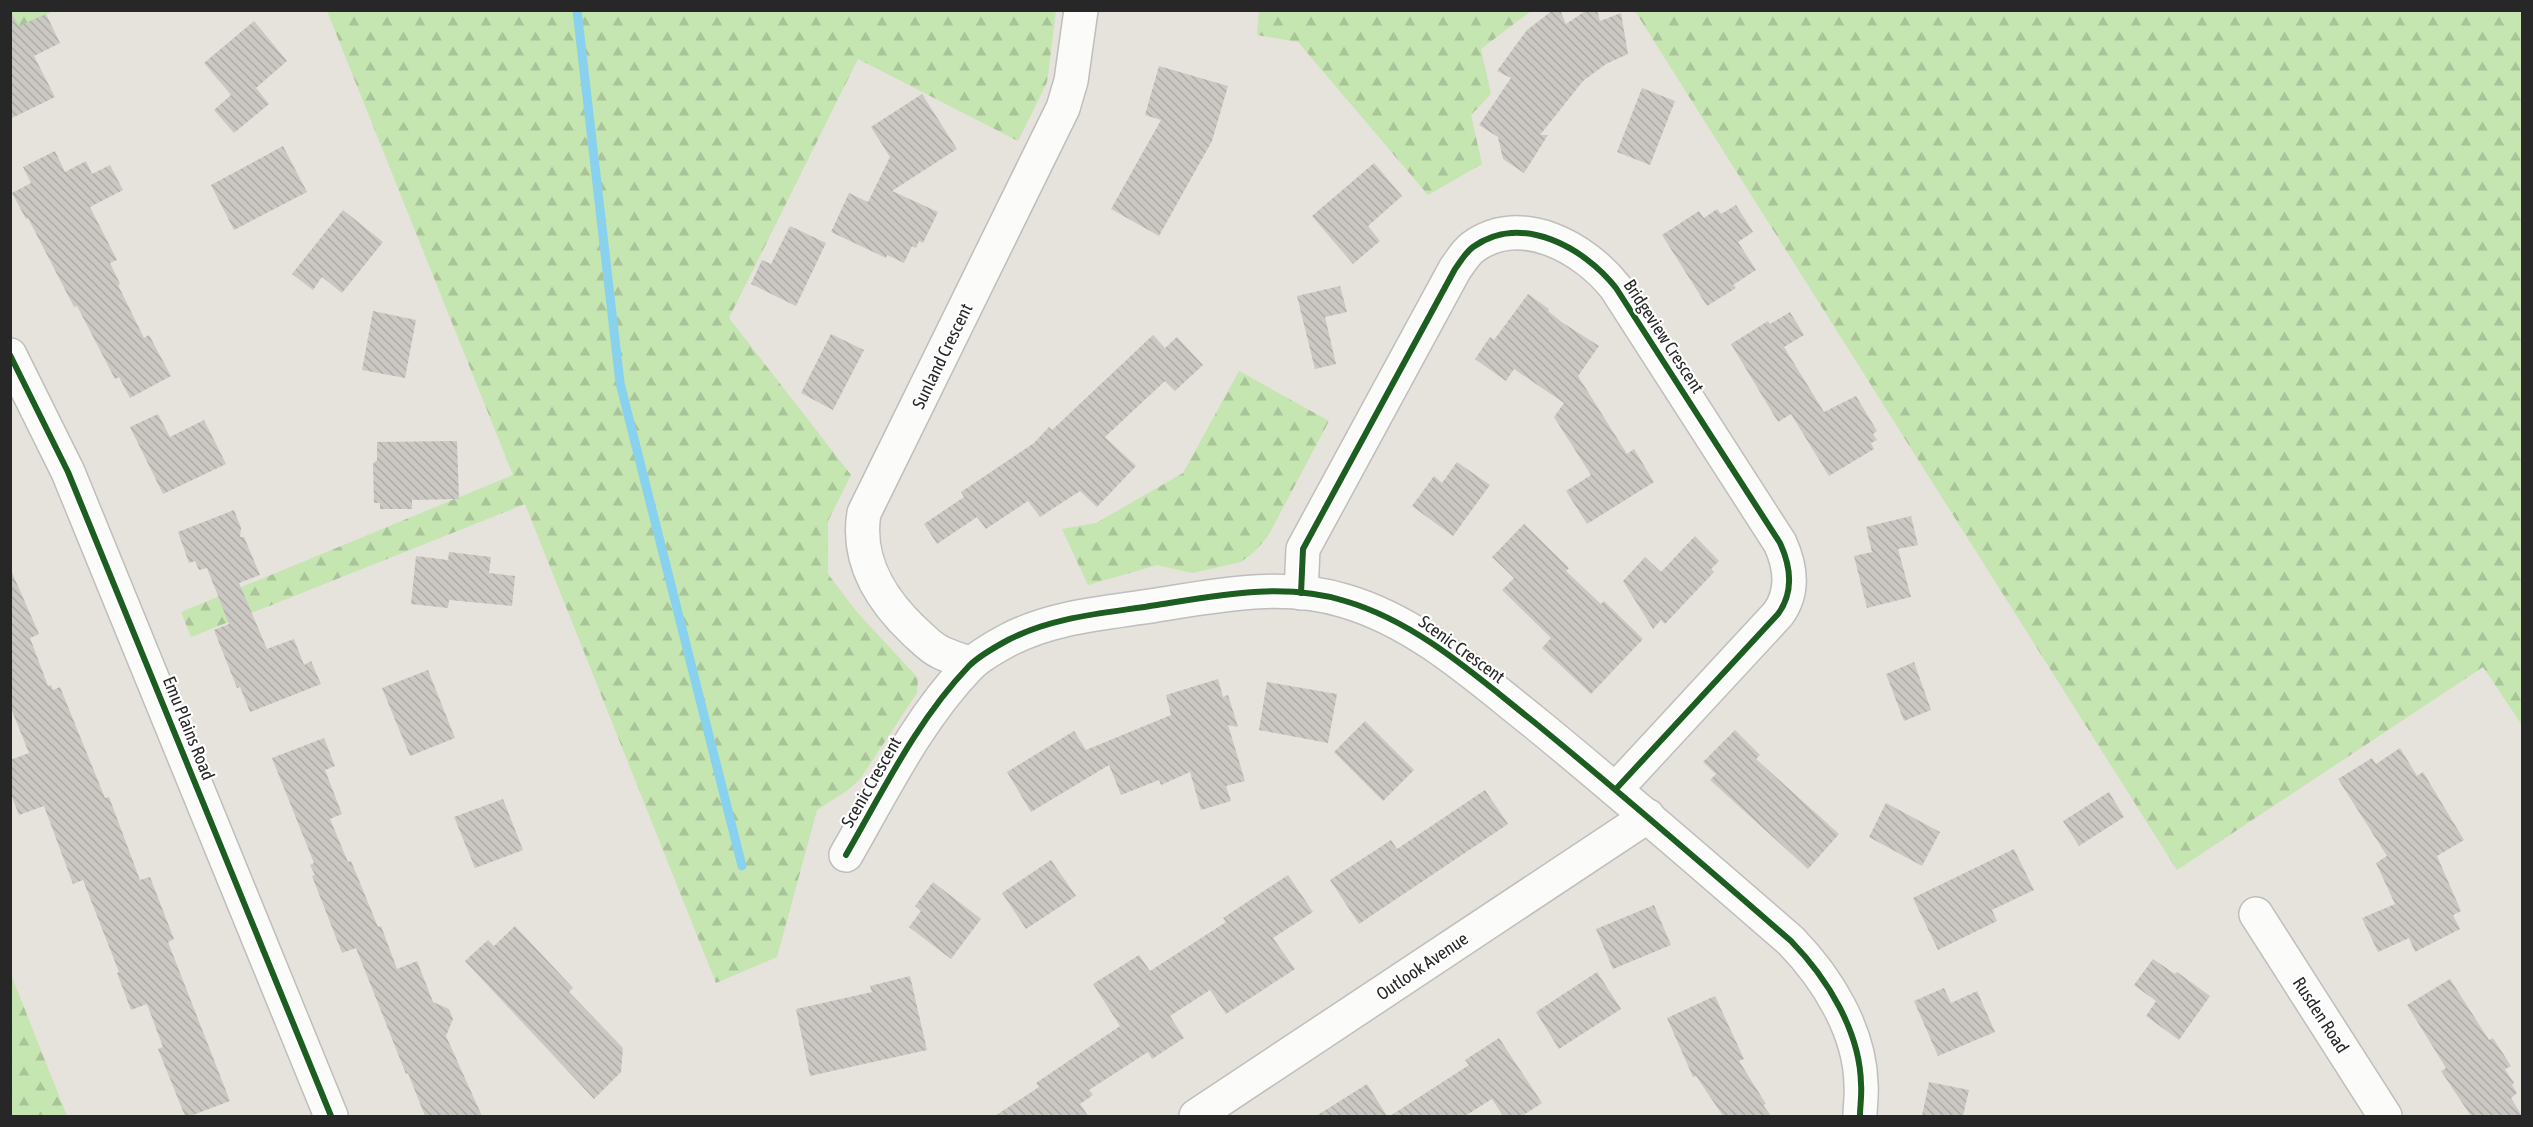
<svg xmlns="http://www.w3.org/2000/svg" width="2533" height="1127" viewBox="0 0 2533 1127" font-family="'Asap Condensed',sans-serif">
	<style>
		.forest { fill: url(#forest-firs) }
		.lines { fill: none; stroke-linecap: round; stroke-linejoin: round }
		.stream { stroke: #88d1ef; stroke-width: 9 }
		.building { fill: url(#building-back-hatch) }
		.minor-casing { stroke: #bfbebe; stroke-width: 36 }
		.tertiary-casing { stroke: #bfbebe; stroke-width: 36 }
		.minor { stroke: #fbfbfa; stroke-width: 33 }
		.tertiary { stroke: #fbfbfa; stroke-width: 33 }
		.cycleway-casing { stroke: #fff; stroke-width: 10 }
		.cycleway { stroke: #1b5e20; stroke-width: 6 }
		.labels { text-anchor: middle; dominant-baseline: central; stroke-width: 4.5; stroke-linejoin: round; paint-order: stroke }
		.street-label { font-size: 18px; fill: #272727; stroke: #fff }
	</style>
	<defs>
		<pattern id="forest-firs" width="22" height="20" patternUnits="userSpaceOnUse" patternTransform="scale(1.5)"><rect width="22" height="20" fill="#c5e5b1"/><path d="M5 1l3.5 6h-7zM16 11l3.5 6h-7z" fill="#a9c498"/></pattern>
		<pattern id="building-back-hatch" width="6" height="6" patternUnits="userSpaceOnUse" patternTransform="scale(1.5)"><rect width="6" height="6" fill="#cbc8c3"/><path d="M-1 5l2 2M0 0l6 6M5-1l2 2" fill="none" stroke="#aeaca8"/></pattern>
	</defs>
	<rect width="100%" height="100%" fill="#e6e2dc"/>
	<!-- forest -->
	<g class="forest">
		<path d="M11 11H53L11 32Z"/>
		<path d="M327 11H1056L1047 82 1018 141 858 59 729 318 851 475 828 521V574L856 611 918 678 917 693 860 779 848 790 817 810 777 957 716 983 525 504 191 637 181 612 513 475Z"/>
		<path d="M1259 11V10L1531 11 1481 49 1491 94 1471 115 1482 164 1428 195 1298 42 1257 35Z"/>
		<path d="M1635 11H2522V725L2483 667 2177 870Z"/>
		<path d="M1239 371 1329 421 1268 536 1255 551 1241 562 1192 573 1157 565 1088 585 1062 529 1096 523 1183 473Z"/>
		<path d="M10 972 67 1116H11Z"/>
	</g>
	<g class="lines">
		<!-- stream -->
		<path class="stream" d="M577 10 620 383 742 866"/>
	</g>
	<!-- building -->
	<g class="building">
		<path d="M10 10 19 26 46 14 60 43 34 56 55 97 10 119Z"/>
		<path d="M1553 10H1560L1566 24 1587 10H1597L1600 21 1621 13 1628 54 1606 64 1583 81 1540 135H1548L1524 173 1503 159 1498 137 1479 125 1511 78 1497 71 1527 30Z"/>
		<path d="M254 21 287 61 256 88 269 104 234 133 214 110 231 95 204 63Z"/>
		<path d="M1159 66 1228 86 1212 141 1159 236 1111 209 1161 120 1145 115Z"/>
		<path d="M1642 88 1675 101 1650 165 1617 152Z"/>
		<path d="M922 94 957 149 892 191 938 212 923 243 919 241 916 248 912 246 904 263 887 255 886 258 831 232 849 193 868 202 890 157 871 127Z"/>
		<path d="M283 146 307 192 234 230 211 185Z"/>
		<path d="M55 151 65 172 86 161 92 174 110 165 123 190 90 207 117 260 110 263 120 284 118 285 144 338 149 335 171 376 130 398 119 377 115 379 77 306 74 307 28 218 26 219 12 193 31 183 23 167Z"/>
		<path d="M1374 163 1402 196 1368 226 1380 241 1353 264 1312 216Z"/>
		<path d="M1736 205 1753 232 1738 242 1756 270 1733 285 1736 288 1707 306 1662 235 1699 211 1704 218 1717 209 1721 214Z"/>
		<path d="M343 210 383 242 342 293 322 277 313 290 292 274Z"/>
		<path d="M790 226 826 243 796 306 751 284 762 260 771 264Z"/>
		<path d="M1340 286 1347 312 1325 317 1336 364 1315 369 1297 296Z"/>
		<path d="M1528 294 1549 309 1548 311 1563 323 1599 346 1578 376 1627 454 1634 449 1654 482 1587 524 1566 491 1591 475 1554 417 1564 403 1514 369 1506 381 1475 359 1490 337 1494 340Z"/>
		<path d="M373 311 416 320 405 378 362 370Z"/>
		<path d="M1790 312 1804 335 1784 347 1824 412 1856 396 1877 431 1873 434 1877 440 1871 443 1874 449 1829 476 1791 414 1778 422 1731 344 1768 321 1770 324Z"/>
		<path d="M831 334 864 350 833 410 801 393Z"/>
		<path d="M1153 335 1165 348 1177 337 1203 365 1175 391 1165 381 1105 437 1136 466 1097 507 1080 491 1040 517 1028 501 986 529 977 517 937 544 924 524 964 497 961 492 1034 443 1049 427 1052 430Z"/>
		<path d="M158 414 170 437 204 420 226 464 163 494 130 427Z"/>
		<path d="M457 441 459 499 412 500V509H380V503H374L373 464 377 460V442Z"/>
		<path d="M1457 462 1490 485 1453 536 1412 506 1434 476 1442 483Z"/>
		<path d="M234 510 241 528 240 537H244L260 575 239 583 267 649 294 639 304 665 311 661 321 684 250 712 240 687 237 688 214 630 229 624 207 568 199 570 195 561 189 563 178 532Z"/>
		<path d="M1911 516 1918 545 1898 549 1911 597 1867 608 1854 556 1872 552 1866 527Z"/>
		<path d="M1524 524 1569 568 1566 571 1601 604 1604 601 1643 639 1591 694 1542 648 1551 638 1502 590 1514 578 1492 557Z"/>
		<path d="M1695 536 1719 561 1711 569 1714 572 1665 624 1661 620 1653 629 1623 581 1645 557 1661 572Z"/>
		<path d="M449 552 491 557 489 573 515 576 512 606 449 600 448 608 411 604 416 556 448 560Z"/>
		<path d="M10 568 39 634 30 638 48 686 51 685 53 690 60 687 105 798 109 797 140 880 150 877 174 939 168 942 230 1101 190 1116H185L158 1049 163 1047 147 1004 131 1010 117 973 119 972 83 880 73 884 44 806 19 815 10 792V760L29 753 10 706Z"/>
		<path d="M1914 662 1931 710 1904 721 1886 674Z"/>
		<path d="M428 670 455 738 410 756 382 688Z"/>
		<path d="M1218 679 1223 697 1228 695 1238 727 1228 725 1245 781 1226 786 1231 801 1201 810 1190 772 1161 785 1159 780 1121 795 1109 765 1031 812 1007 772 1074 731 1086 750 1171 715 1166 695Z"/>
		<path d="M1267 682 1337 694 1328 743 1259 730Z"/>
		<path d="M1365 721 1414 770 1383 801 1334 752Z"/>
		<path d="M1735 730 1760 755 1756 759 1839 834 1808 869 1710 780 1716 774 1703 762Z"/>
		<path d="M324 738 335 766 325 770 342 814 330 819 348 862 351 861 378 927 381 926 397 969 417 961 433 1002 449 1009 453 1019 446 1036 482 1116H425L408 1073 406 1074 356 948 342 953 312 876 315 875 310 865 314 863 272 758Z"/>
		<path d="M2400 748 2417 776 2423 772 2464 840 2437 856 2461 911 2453 915 2460 929 2415 952 2409 938 2378 952 2362 918 2395 904 2376 863 2387 856 2338 779 2372 758 2376 764Z"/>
		<path d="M1485 790 1508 824 1359 924 1330 880 1391 840 1397 849Z"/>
		<path d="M2109 792 2124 817 2079 846 2063 821Z"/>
		<path d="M503 799 523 850 475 868 454 817Z"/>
		<path d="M1886 803 1940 832 1922 866 1869 837Z"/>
		<path d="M2014 849 2034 890 1992 910 1997 921 1938 950 1913 898Z"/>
		<path d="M1051 860 1076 896 1026 929 1002 893Z"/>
		<path d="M1288 875 1313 912 1273 938 1295 969 1226 1014 1210 990 1170 1016 1184 1038 1152 1059 1148 1052 1089 1090 1093 1095 1080 1104 1088 1116H995L1039 1087 1036 1083 1120 1026 1093 984 1139 955 1150 971 1226 922 1223 918Z"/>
		<path d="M933 882 981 919 951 959 909 927 921 911 915 906Z"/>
		<path d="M1654 905 1671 945 1613 969 1596 929Z"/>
		<path d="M515 926 573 988 569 992 623 1048 621 1072 594 1099 465 961 488 940 494 946Z"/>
		<path d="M2153 959 2175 974 2177 972 2210 996 2179 1040 2146 1016 2156 1001 2134 985Z"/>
		<path d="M1597 972 1621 1009 1559 1049 1536 1012Z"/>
		<path d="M910 976 927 1050 810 1076 796 1009 872 992 870 986Z"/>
		<path d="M2450 979 2489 1040 2493 1038 2511 1066 2505 1069 2514 1083 2512 1085 2517 1093 2511 1098 2522 1116H2471L2441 1071 2446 1068 2407 1005Z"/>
		<path d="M1944 988 1951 1003 1977 991 1995 1032 1938 1056 1914 1001Z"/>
		<path d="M1715 996 1744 1059 1739 1061 1766 1104 1763 1105 1771 1116H1723L1696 1076 1693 1077 1667 1018Z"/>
		<path d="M1499 1038 1542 1103 1522 1116H1503L1492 1099 1465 1116H1390L1469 1065 1465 1060Z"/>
		<path d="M1929 1082 1969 1090 1963 1116H1922Z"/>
		<path d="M1367 1084 1387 1116H1316Z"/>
	</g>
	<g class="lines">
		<defs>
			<g id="minor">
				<path d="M1301 593 1303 549 1455 269C1461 261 1465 253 1473 247 1521 212 1585 248 1616 288L1780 543C1791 567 1794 592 1778 614L1616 789"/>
				<path d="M971 664C961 660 950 657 940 652 931 648 923 639 915 632 881 600 856 561 864 513L1063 108 1071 81 1081 10"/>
				<path d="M846 855C883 791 917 720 969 666 979 656 995 647 1008 640 1054 616 1107 613 1157 605 1219 595 1284 582 1345 601 1417 622 1476 676 1534 722 1621 793 1706 867 1791 941 1827 978 1860 1031 1861 1084 1862 1095 1860 1106 1860 1116"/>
				<path d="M2256 914 2385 1116"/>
				<path d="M1196 1116 1648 816"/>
			</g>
			<path id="tertiary" d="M10 355 68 472 331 1116"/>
		</defs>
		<!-- minor casing -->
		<use href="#minor" class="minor-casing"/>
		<!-- tertiary casing -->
		<use href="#tertiary" class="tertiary-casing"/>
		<!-- minor -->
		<use href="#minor" class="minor"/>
		<!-- tertiary -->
		<use href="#tertiary" class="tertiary"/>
		<defs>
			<g id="cycleway">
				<path d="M10 355 68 472 331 1116"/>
				<path d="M1301 593 1303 549 1455 269C1461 261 1465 253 1473 247 1521 212 1585 248 1616 288L1780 543C1791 567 1794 592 1778 614L1616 789"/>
				<path d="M846 855C883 791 917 720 969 666 979 656 995 647 1008 640 1054 616 1107 613 1157 605 1219 595 1284 582 1345 601 1417 622 1476 676 1534 722 1621 793 1706 867 1791 941 1827 978 1860 1031 1861 1084 1862 1095 1860 1106 1860 1116"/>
			</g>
		</defs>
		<!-- cycleway casing -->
		<use href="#cycleway" class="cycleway-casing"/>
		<!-- cycleway -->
		<use href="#cycleway" class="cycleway"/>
	</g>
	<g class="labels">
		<!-- street labels -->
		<g class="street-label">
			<text transform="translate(1664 336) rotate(57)">Bridgeview Crescent</text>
			<text transform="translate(942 356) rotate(-64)">Sunland Crescent</text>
			<text transform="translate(1462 649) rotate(36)">Scenic Crescent</text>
			<text transform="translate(189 728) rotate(68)">Emu Plains Road</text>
			<text transform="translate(871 782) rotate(-60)">Scenic Crescent</text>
			<text transform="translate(1422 966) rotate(-34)">Outlook Avenue</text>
			<text transform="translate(2321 1015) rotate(57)">Rusden Road</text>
		</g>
	</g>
	<!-- border -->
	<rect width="2533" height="1127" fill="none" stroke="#272727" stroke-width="24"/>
</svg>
